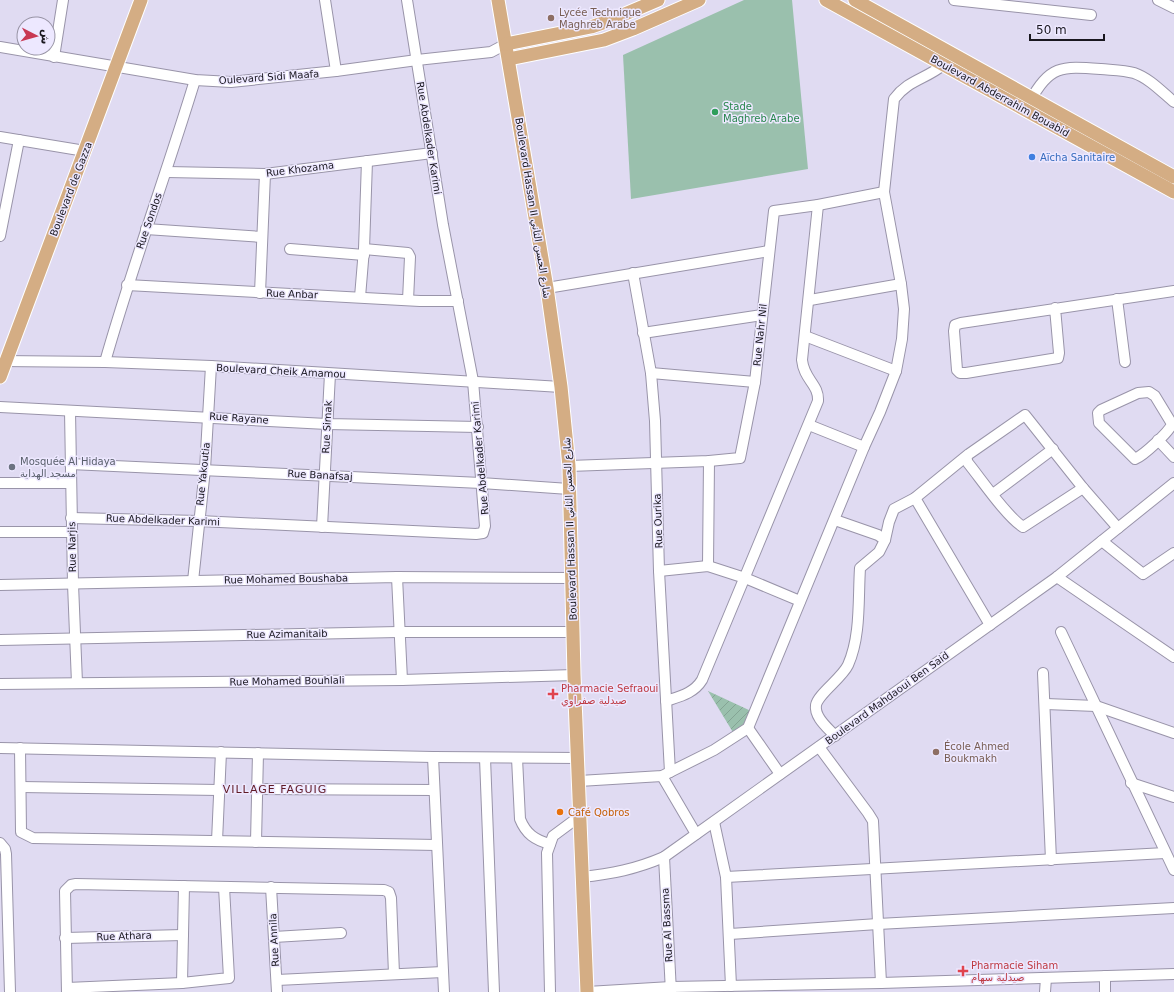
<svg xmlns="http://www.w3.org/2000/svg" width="1174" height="992" viewBox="0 0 1174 992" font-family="'DejaVu Sans','Noto Sans Arabic',sans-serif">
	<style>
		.garden { fill: url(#garden-furrows) }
		.pitch { fill: #9ac0ad }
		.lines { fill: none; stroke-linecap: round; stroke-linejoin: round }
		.minor-casing { stroke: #9994a9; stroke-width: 12 }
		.major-casing { stroke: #fff; stroke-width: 15 }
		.minor { stroke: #fff; stroke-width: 10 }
		.major { stroke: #d4ad84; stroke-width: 13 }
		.education-dot { fill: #8d6e63; stroke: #ede8ff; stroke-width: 1.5 }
		.leisure-dot { fill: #2e9e5b; stroke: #ede8ff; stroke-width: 1.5 }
		.shop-dot { fill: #3f7fe0; stroke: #ede8ff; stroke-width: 1.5 }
		.worship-dot { fill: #6b7280; stroke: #ede8ff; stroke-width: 1.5 }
		.health-dot { fill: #e0444e; stroke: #ede8ff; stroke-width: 1.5 }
		.food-dot { fill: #e8710a; stroke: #ede8ff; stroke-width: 1.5 }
		.labels { text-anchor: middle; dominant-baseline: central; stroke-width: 3; stroke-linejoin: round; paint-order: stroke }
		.education-label { font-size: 10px; fill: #785e54; stroke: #ede8ff; text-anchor: start }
		.street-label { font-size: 10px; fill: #19171f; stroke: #ede8ff }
		.leisure-label { font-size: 10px; fill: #27864d; stroke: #ede8ff; text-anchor: start }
		.shop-label { font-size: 10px; fill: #366cbe; stroke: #ede8ff; text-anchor: start }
		.worship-label { font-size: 10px; fill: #5b616d; stroke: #ede8ff; text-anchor: start }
		.health-label { font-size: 10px; fill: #be3a42; stroke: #ede8ff; text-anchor: start }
		.food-label { font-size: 10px; fill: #c56008; stroke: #ede8ff; text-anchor: start }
		.neighbourhood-label { font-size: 11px; letter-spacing: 1px; fill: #601b26; stroke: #ede8ff }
	</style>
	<defs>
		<pattern id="garden-furrows" width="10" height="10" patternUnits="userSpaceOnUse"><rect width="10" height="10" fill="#9ac0ad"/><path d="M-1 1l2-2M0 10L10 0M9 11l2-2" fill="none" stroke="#84a494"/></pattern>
	</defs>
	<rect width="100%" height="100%" fill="#e0dbf2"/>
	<!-- garden -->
	<path class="garden" d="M708 691 751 711 747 725 734 734Z"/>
	<!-- pitch -->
	<path class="pitch" d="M744 0H792L808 169 631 199 623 55Z"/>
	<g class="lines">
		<defs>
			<g id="minor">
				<path d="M325 0 336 71"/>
				<path d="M954 0 1091 15"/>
				<path d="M1158 0 1174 8"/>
				<path d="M0 47 195 80 231 82 336 71 417 60 491 52 506 44"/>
				<path d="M54 57 63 0"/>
				<path d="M1029 103C1050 65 1061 66 1101 69 1111 70 1124 70 1134 73 1149 78 1162 92 1174 102"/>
				<path d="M0 137 85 151"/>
				<path d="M167 172 265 174 432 153"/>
				<path d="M146 229 262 237"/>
				<path d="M0 236 19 140"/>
				<path d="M290 249 364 255"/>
				<path d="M364 249 408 253 410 257 408 300"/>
				<path d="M633 273 651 373 655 421 659 571 670 772"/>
				<path d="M127 285 420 301H458"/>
				<path d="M547 288 769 251"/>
				<path d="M260 293 265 174"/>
				<path d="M360 297 364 249 367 161"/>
				<path d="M1117 299 1125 362"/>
				<path d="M810 300 901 284"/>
				<path d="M1055 308 1059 353 1058 358 966 373H960L957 370 954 331 955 325 961 323 1174 291"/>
				<path d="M643 333 762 315"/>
				<path d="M805 336 896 371"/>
				<path d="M0 361 105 362 211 366 561 387"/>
				<path d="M105 362C132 267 166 175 195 80"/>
				<path d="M651 373 755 382"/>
				<path d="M1149 392 1155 396 1172 424C1169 432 1144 455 1135 459L1099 423 1098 413 1101 410 1138 393Z"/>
				<path d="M0 407 327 424 478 427"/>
				<path d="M70 411 73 584 77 683"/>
				<path d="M809 425 864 447"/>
				<path d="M1158 440 1174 457"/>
				<path d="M966 458 968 463C981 479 1006 516 1023 527L1083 488"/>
				<path d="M70 464 481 483 569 489"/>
				<path d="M569 466 709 461 740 458 755 382 774 211 818 205 884 192"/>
				<path d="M0 483H70"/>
				<path d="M993 494 1053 449"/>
				<path d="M915 498 990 625"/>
				<path d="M71 518 199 521 476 534 483 533 485 526 473 381 443 225 407 0"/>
				<path d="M835 520 878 535 885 540 879 552 860 568C858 599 861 636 848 665 842 678 818 694 816 705 814 717 828 728 835 736"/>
				<path d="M322 527 330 374"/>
				<path d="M0 532H72"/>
				<path d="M885 540 889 522 894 509 915 498 969 454 1025 415 1083 488 1118 528"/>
				<path d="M1102 541 1143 574 1174 553"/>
				<path d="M708 566 709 461"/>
				<path d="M659 571 708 566 745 578 800 601"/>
				<path d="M397 577 402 680"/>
				<path d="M1057 577 1174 657"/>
				<path d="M193 581 205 469 211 366"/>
				<path d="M0 585 397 577 572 578"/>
				<path d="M1061 632 1174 870"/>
				<path d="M0 640 398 632H573"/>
				<path d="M1043 673 1051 860"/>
				<path d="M0 684 402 680 574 675"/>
				<path d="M666 701C681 696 694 693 702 680L818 401C819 384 804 380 802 360L818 205"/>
				<path d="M1046 704 1096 706 1174 733"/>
				<path d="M748 728 780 774"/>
				<path d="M819 747 868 813 873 821 881 983"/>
				<path d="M0 748 433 757 578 758"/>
				<path d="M20 748 21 832 33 838 437 845"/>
				<path d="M433 757 444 992"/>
				<path d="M485 758 494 992"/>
				<path d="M517 758 520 819C526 834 535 840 550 844"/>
				<path d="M662 776 696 834"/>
				<path d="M579 781 662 776 714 750 748 728 864 447 880 412 896 371 902 339 904 309 901 284 884 192 894 99C908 80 926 79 943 65"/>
				<path d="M1131 783 1174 797"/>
				<path d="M21 787 219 790"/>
				<path d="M257 789 434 790"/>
				<path d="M714 822 726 877 731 986"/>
				<path d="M217 841 221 752"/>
				<path d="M256 842 258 753"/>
				<path d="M0 843 5 849 6 854 10 992"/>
				<path d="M664 857 671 992"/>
				<path d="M581 877C612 874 636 869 664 857L1057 577 1174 483"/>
				<path d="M726 877 1165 853"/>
				<path d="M271 887 277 992"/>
				<path d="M730 934 878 924 1174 908"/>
				<path d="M274 937 341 933"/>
				<path d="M65 938 183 935"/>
				<path d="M277 980 443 972"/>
				<path d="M182 983 184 886"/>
				<path d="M67 988 182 983 229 978 224 887"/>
				<path d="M67 992 65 891 71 885 76 884 384 890 389 892 391 898 394 974"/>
				<path d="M550 992 547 853 553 836 580 816"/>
				<path d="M587 992 671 987 881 983 1174 974"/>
				<path d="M1045 992 1046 978"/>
				<path d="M1105 992V976"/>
			</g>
			<g id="major">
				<path d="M498 0 547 288 561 387 569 466 574 675 587 992"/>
				<path d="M826 0 1174 192"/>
				<path d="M855 0 1174 177"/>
				<path d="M506 44 591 27 611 20 658 0"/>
				<path d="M509 59 604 40 633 29 699 0"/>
				<path d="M0 377 141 0"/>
			</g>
		</defs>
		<!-- minor casing -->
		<use href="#minor" class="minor-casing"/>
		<!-- major casing -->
		<use href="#major" class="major-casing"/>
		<!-- minor -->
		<use href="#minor" class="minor"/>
		<!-- major -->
		<use href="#major" class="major"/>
	</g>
	<!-- markers -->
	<g class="education-dot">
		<circle cx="551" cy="18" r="4"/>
		<circle cx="936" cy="752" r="4"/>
	</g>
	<circle class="leisure-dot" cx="715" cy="112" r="4"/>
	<circle class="shop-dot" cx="1032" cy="157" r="4"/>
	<circle class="worship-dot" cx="12" cy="467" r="4"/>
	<g class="health-dot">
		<path d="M551 688h4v4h4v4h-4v4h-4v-4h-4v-4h4z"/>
		<path d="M961 965h4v4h4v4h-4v4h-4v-4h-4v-4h4z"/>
	</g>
	<circle class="food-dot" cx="560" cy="812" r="4"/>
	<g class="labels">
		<!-- education labels -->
		<g class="education-label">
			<text x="559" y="12">Lycée Technique<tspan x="559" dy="12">Maghreb Arabe</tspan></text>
			<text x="944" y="746">École Ahmed<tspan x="944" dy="12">Boukmakh</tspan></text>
		</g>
		<!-- street labels -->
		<g class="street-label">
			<text transform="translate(269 77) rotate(-4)">Oulevard Sidi Maafa</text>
			<text transform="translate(1000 96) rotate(29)">Boulevard Abderrahim Bouabid</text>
			<text transform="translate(429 138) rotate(81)">Rue Abdelkader Karimi</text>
			<text transform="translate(300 169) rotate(-7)">Rue Khozama</text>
			<text transform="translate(71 189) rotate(-69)">Boulevard de Gazza</text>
			<text transform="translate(533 208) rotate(81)">Boulevard Hassan II شارع الحسن الثاني</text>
			<text transform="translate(149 221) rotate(-71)">Rue Sondos</text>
			<text transform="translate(292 294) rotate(2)">Rue Anbar</text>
			<text transform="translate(760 335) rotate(-84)">Rue Nahr Nil</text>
			<text transform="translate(281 371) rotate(3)">Boulevard Cheik Amamou</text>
			<text transform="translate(239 418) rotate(4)">Rue Rayane</text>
			<text transform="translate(327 427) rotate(-87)">Rue Simak</text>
			<text transform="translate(480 458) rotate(-95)">Rue Abdelkader Karimi</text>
			<text transform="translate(203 474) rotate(-84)">Rue Yakoutia</text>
			<text transform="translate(320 475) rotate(3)">Rue Banafsaj</text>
			<text transform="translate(163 520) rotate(2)">Rue Abdelkader Karimi</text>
			<text transform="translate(658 521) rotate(-92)">Rue Ourika</text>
			<text transform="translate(570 529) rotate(-92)">Boulevard Hassan II شارع الحسن الثاني</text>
			<text transform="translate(72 547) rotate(-91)">Rue Narjis</text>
			<text transform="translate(286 579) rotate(-1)">Rue Mohamed Boushaba</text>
			<text transform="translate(287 634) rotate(-1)">Rue Azimanitaib</text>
			<text transform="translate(287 681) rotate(-1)">Rue Mohamed Bouhlali</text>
			<text transform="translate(887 698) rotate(-36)">Boulevard Mahdaoui Ben Said</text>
			<text transform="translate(667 925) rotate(-93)">Rue Al Bassma</text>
			<text transform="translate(124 936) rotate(-2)">Rue Athara</text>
			<text transform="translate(274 940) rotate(-93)">Rue Annila</text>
		</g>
		<!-- leisure labels -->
		<g class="leisure-label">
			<text x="723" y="106">Stade<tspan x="723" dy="12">Maghreb Arabe</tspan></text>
		</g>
		<!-- shop labels -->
		<g class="shop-label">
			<text x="1040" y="157">Aïcha Sanitaire</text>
		</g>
		<!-- worship labels -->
		<g class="worship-label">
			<text x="20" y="461">Mosquée Al Hidaya<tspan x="20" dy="12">مسجد الهداية</tspan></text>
		</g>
		<!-- health labels -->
		<g class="health-label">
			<text x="561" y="688">Pharmacie Sefraoui<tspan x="561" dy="12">صيدلية صفراوي</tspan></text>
			<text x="971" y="965">Pharmacie Siham<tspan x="971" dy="12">صيدلية سهام</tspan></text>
		</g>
		<!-- food labels -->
		<g class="food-label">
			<text x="568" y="812">Café Qobros</text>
		</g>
		<!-- neighbourhood labels -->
		<g class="neighbourhood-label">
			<text x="275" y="789">VILLAGE FAGUIG</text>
		</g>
	</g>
	<!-- north arrow -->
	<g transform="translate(36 36) rotate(96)"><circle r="19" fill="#ede8ff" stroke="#9894a5"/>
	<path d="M0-3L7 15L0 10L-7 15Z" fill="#c83853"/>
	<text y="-6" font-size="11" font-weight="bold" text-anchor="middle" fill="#19171f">ش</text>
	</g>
	<!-- scale -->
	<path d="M1030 34v6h74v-6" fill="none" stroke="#19171f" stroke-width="2"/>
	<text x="1036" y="34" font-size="12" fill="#19171f" stroke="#ede8ff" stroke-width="3" paint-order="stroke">50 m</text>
</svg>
